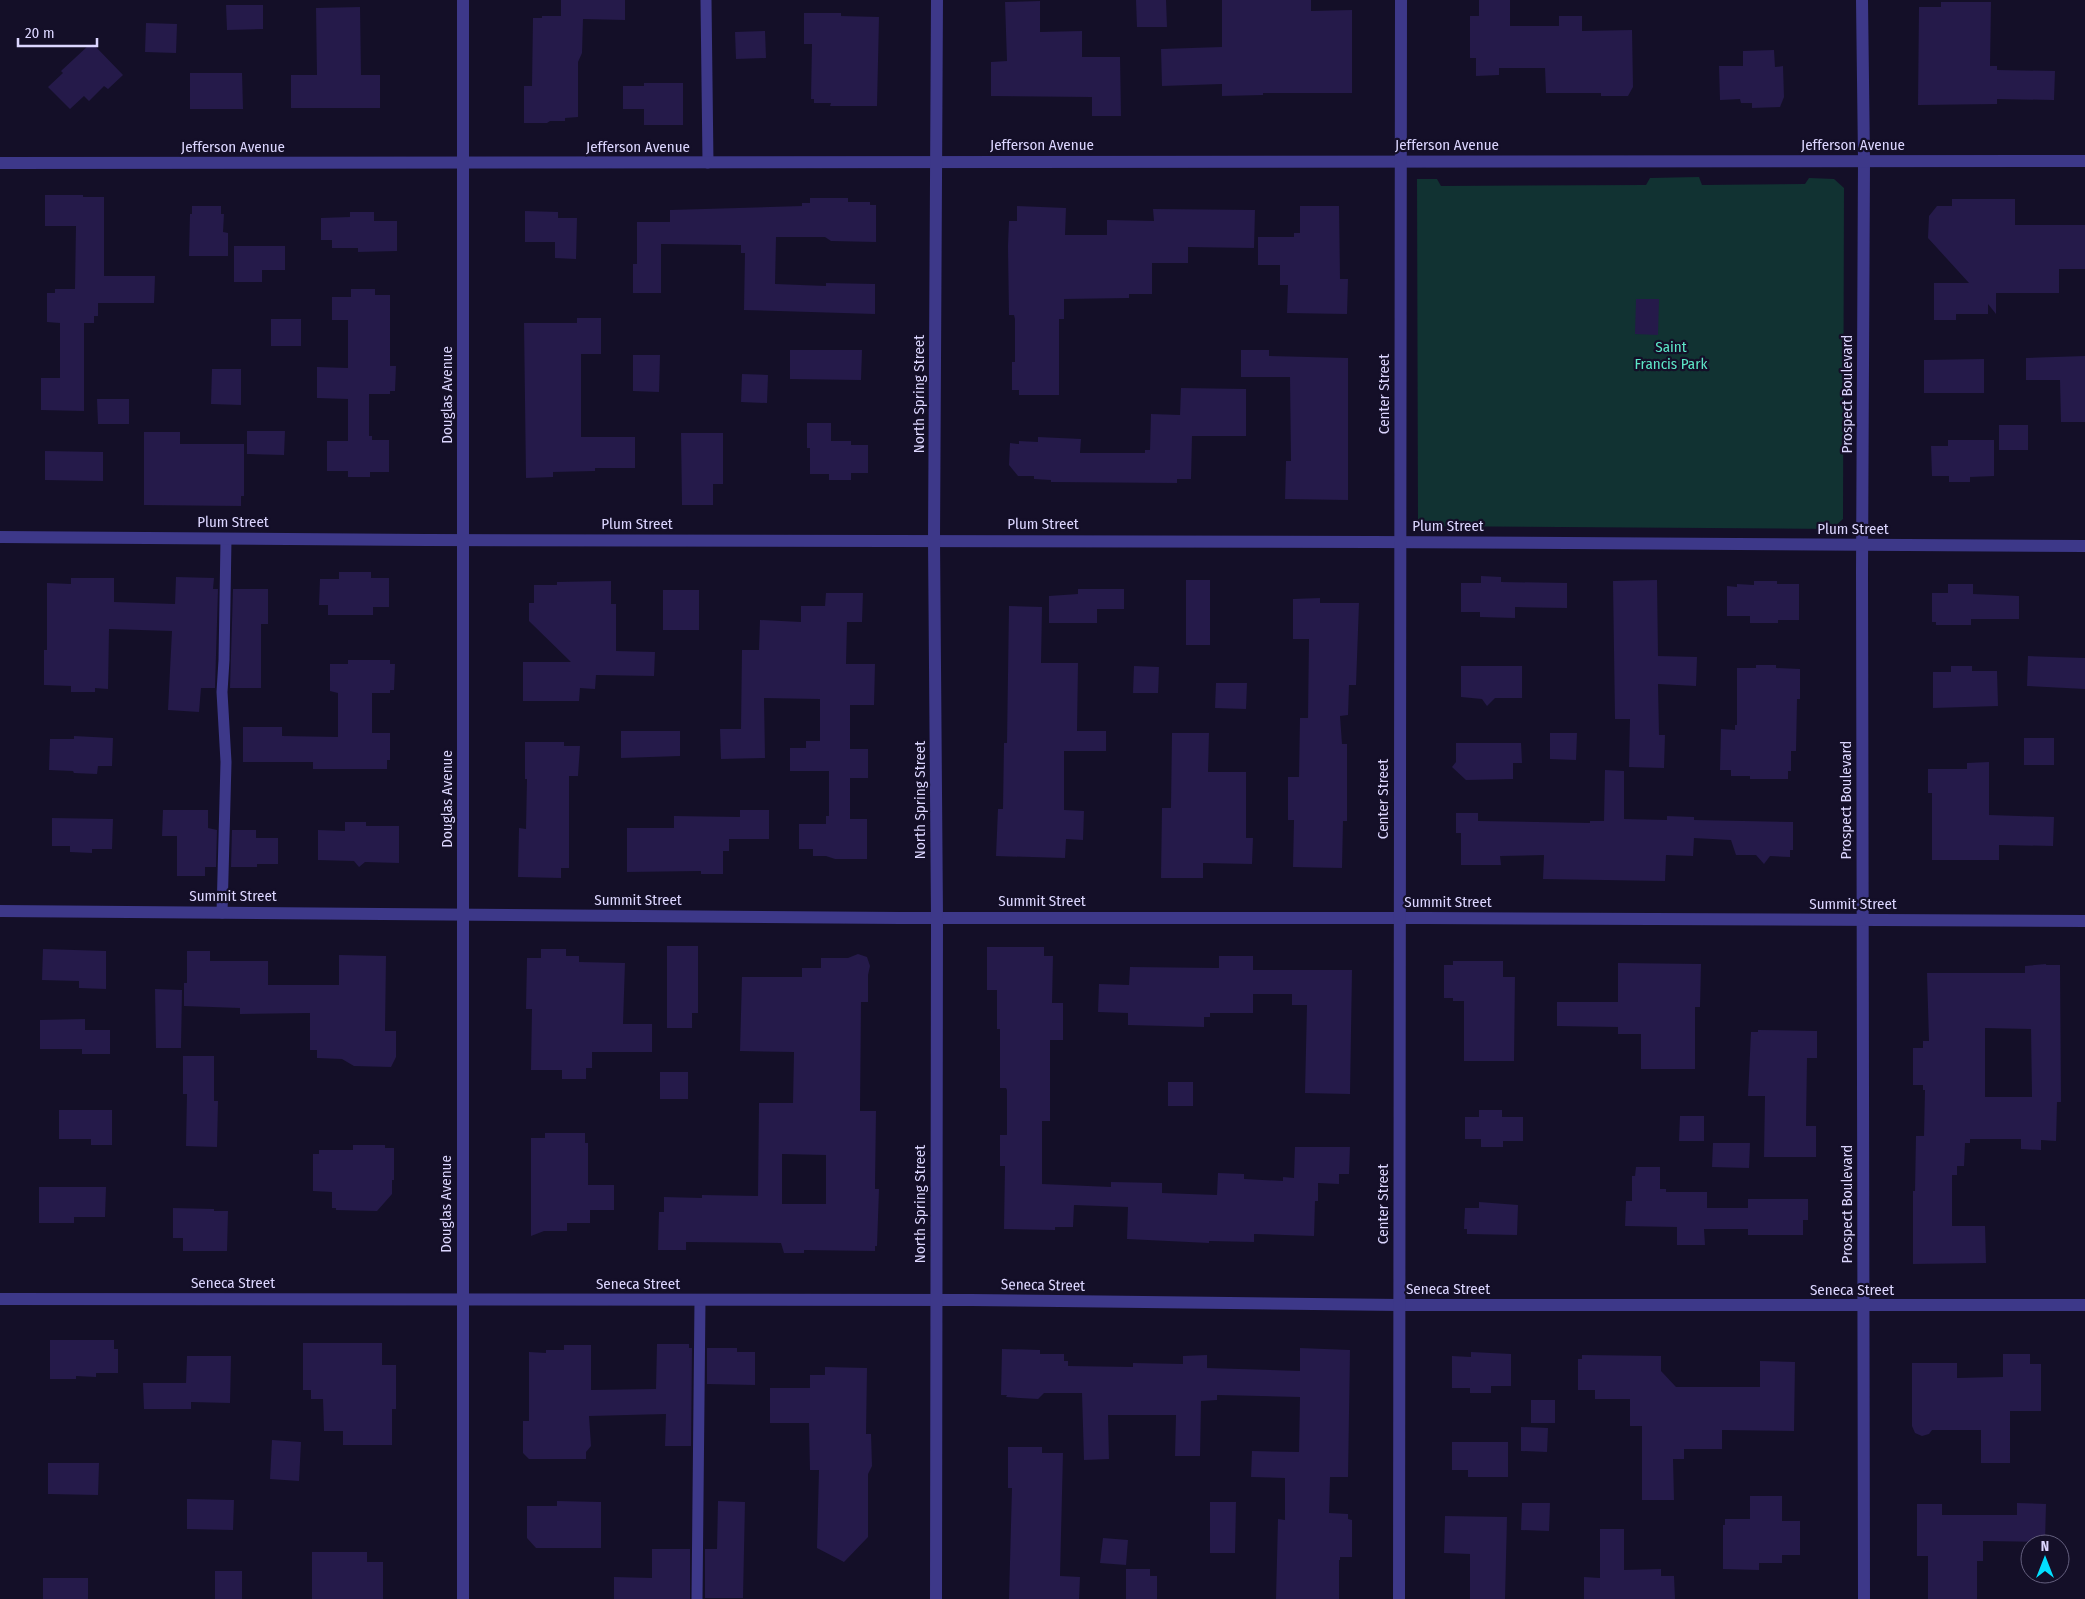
<svg xmlns="http://www.w3.org/2000/svg" width="2085" height="1599" viewBox="0 0 2085 1599" font-family="'Fira Sans Condensed',sans-serif">
	<style>
		.green { fill: #113232 }
		.building { fill: #251a4a; fill-rule: evenodd }
		.lines { fill: none; stroke-linecap: round; stroke-linejoin: round }
		.lane { stroke: #3d3889; stroke-width: 11 }
		.street { stroke: #3d3889; stroke-width: 12 }
		.labels { text-anchor: middle; dominant-baseline: central; stroke-width: 4.5; stroke-linejoin: round; paint-order: stroke }
		.street-label { font-size: 15px; fill: #dcd6ff; stroke: #140f28 }
		.park-label { font-size: 15px; fill: #5ce5c6; stroke: #140f28 }
	</style>
	<rect width="100%" height="100%" fill="#140f28"/>
	<!-- green -->
	<path class="green" d="M1699 177 1702 185 1805 184 1809 178 1834 179 1844 188 1843 519 1832 529 1418 526 1417 179H1437L1441 186 1646 185 1650 178Z"/>
	<!-- building -->
	<g class="building">
		<path d="M561 0H625V20L583 19 582 53 578 62V117L565 118V121H550L547 123H524V86H532L533 18H542V16H561Z"/>
		<path d="M1136 0H1166L1167 27H1137Z"/>
		<path d="M1222 0H1311V11L1352 10V93H1263V95L1222 96V84L1162 86 1161 49 1222 47Z"/>
		<path d="M1479 0H1510V26H1559V16H1582V31L1632 30 1633 87 1628 96H1601V93H1546L1545 68H1499V75L1476 76V58H1470V16H1479Z"/>
		<path d="M1040 1V32L1082 31V57H1120L1121 116H1092V97L991 96V62L1007 61 1005 2Z"/>
		<path d="M1941 2H1991L1990 66H1997V70L2055 71 2054 100 1997 99V104L1918 105 1919 7H1941Z"/>
		<path d="M226 5H263V29L227 30Z"/>
		<path d="M360 7 361 75H380V108H291V75H317L316 8Z"/>
		<path d="M804 13H841V16L879 17 877 106H830L831 103H814V99H811L812 44H804Z"/>
		<path d="M146 23 177 24 176 53 145 52Z"/>
		<path d="M765 31 766 58 736 59 735 32Z"/>
		<path d="M93 44 123 75 108 89 104 86 89 101 84 96 70 109 48 87 63 73 61 71 89 45 91 46Z"/>
		<path d="M1774 50 1775 67 1783 66 1784 97 1780 107 1752 108V103H1741L1740 99 1720 100 1719 66H1743V51Z"/>
		<path d="M190 73H242L243 109H190Z"/>
		<path d="M644 83H683V125H644V109H623V86H644Z"/>
		<path d="M45 195H83V197H104V276H155L154 303H98V316H94V323H84V411L41 410V378H60V323L47 322V293H55V289H75L76 226H45Z"/>
		<path d="M810 198H848V202H870V205H876V242L831 241 825 237H776L775 284 826 286V283L875 284V314L744 310 745 253H741V245L661 244V293H633V264H637V222H670V210L802 206V203H810Z"/>
		<path d="M1952 199H2015V225H2085V269H2059V293H1996V314L1988 304V314H1956V320H1934V283H1969L1928 238 1929 216 1937 206H1952Z"/>
		<path d="M192 206H221V214H224L223 232 228 233V256H189L190 214H192Z"/>
		<path d="M1017 206 1066 208 1065 235H1107V220L1154 221 1153 209 1255 210 1254 248 1188 247V263H1152V294H1129V298L1064 299V319H1059V395H1019V390H1012V362H1015V319L1014 315H1009L1008 246 1009 221H1017Z"/>
		<path d="M1300 206H1339L1340 279H1348L1347 314 1287 313 1288 285H1280V265H1258V237H1294V233H1300Z"/>
		<path d="M525 211 558 212V218H577L576 259 555 258V242H525Z"/>
		<path d="M350 212H374V221H397V251L358 252V248H332V240H321V218L350 217Z"/>
		<path d="M234 246H285V270H262V282H234Z"/>
		<path d="M351 289H375V295H390V366H396L395 391H390V394H369V436H372V440H389V472H370V477H348V471H327V441H348V399L317 398V367L348 368V320H332V297H351Z"/>
		<path d="M1636 299H1659L1658 335 1635 334Z"/>
		<path d="M577 318H601V354H581V437H635V468H595V471L553 472V477L526 478 524 323H577Z"/>
		<rect x="271" y="319" width="30" height="27"/>
		<path d="M790 350H862L861 380 790 379Z"/>
		<path d="M1241 350H1269V356L1348 358V500L1285 499 1286 461H1291L1290 377H1241Z"/>
		<path d="M633 355H660L659 392 633 391Z"/>
		<path d="M2085 356V422H2061L2060 380H2026V358Z"/>
		<path d="M1984 359V393H1924V360Z"/>
		<path d="M212 369H241V405L211 404Z"/>
		<path d="M742 374 768 375 767 403 741 402Z"/>
		<path d="M1181 388 1246 389V436H1192L1191 479H1177V483L1051 482V480L1034 479V476H1018L1009 465 1010 443 1019 444V441L1038 442V437L1081 439 1080 453H1145V450H1150L1151 414 1180 415Z"/>
		<path d="M97 399H129V424H98Z"/>
		<path d="M807 423H831V441H851V445H868V473H851V480H829V474H810V448H807Z"/>
		<rect x="1999" y="425" width="29" height="25"/>
		<path d="M247 431H285L284 455 247 454Z"/>
		<path d="M144 432H180V444H244V496H241V506L144 505Z"/>
		<path d="M681 433H723V484H713V505H682Z"/>
		<path d="M1948 440H1994V476L1970 477V482H1949V476H1932L1931 446H1948Z"/>
		<path d="M45 451 103 452V481L45 480Z"/>
		<path d="M339 572H371V578H389V607H373V615H328V605H319L320 579H339Z"/>
		<path d="M1481 576 1501 577V582L1567 583V608L1515 607V618L1480 617V612H1461V583H1481Z"/>
		<path d="M176 577 214 578 213 589H218L215 688H201L199 712 168 710 172 631 109 629 108 689 95 688V692H71V686L44 685V650H47V583L71 584V578H114V602L175 604Z"/>
		<rect x="1186" y="580" width="24" height="65"/>
		<path d="M1657 580 1658 656 1697 657 1696 686 1658 684 1659 735H1665L1664 768 1629 767 1630 719H1615L1613 581Z"/>
		<path d="M611 581V604H616V651L655 652 654 676 596 675 595 689 580 688 579 701H523V662H571L529 621V603H534V585H557V582Z"/>
		<path d="M1754 581H1777V584H1799V620H1778V623H1750V616H1727V586L1737 587V584L1754 585Z"/>
		<path d="M1948 584H1973V594L2019 596V619H1971V625H1936V622H1932V593H1948Z"/>
		<path d="M233 589H268V624H261V688H230Z"/>
		<path d="M1078 589H1124V609H1097V623H1049V596L1078 594Z"/>
		<rect x="663" y="590" width="36" height="40"/>
		<path d="M826 593H863L862 622H847L846 664H875L874 705H850V749H868V778H850V819H867V859H835L826 856H813V849H799V824H826V816H829V771H790V748H806V741H820V699L764 698 765 758 721 759 720 729H741L742 650H759L760 620 801 622V606H825Z"/>
		<path d="M1320 598V603H1359L1356 685H1349L1348 715 1340 716 1342 744H1347V821H1343L1342 868 1293 867 1294 820H1288V777H1299L1300 718H1308L1309 639H1293V599Z"/>
		<path d="M1009 606 1042 607 1041 663H1078L1077 731H1106V751H1064V810L1084 811 1083 840 1066 839 1065 858 996 856 998 809H1003L1004 743H1007Z"/>
		<path d="M2028 656 2085 658V689L2027 686Z"/>
		<path d="M348 660H390V664H395L394 690H390V693H372V733H390V760H387V769H313V762H243V727H282V736L338 737V693L330 691V664H348Z"/>
		<path d="M1756 665H1776V668L1800 669V699H1797L1796 751H1791V771H1788V779H1750V776H1731V770H1720L1721 729 1735 730V725H1737V668H1756Z"/>
		<path d="M1134 666 1159 667 1158 693H1133Z"/>
		<path d="M1461 666H1522V698H1495L1487 706 1482 699 1461 697Z"/>
		<path d="M1951 666H1972V671H1997L1998 706 1933 708V672H1951Z"/>
		<path d="M1216 683H1247L1246 709 1215 708Z"/>
		<path d="M621 731H680V756L621 758Z"/>
		<path d="M1172 733H1209L1208 772H1246V838H1253L1252 864 1203 863V878H1161L1162 808H1171Z"/>
		<path d="M1550 733H1577L1576 760 1550 759Z"/>
		<path d="M74 736 113 738 112 766H98L97 774 74 773 73 771 49 770 50 739H74Z"/>
		<rect x="2024" y="738" width="30" height="27"/>
		<path d="M525 742H564V746H580L578 776H569V868H561V878L518 877 519 828 526 829 527 779H525Z"/>
		<path d="M1456 743H1521L1522 763H1513V779L1466 780 1452 767 1456 762Z"/>
		<path d="M1989 762V815L2054 817 2053 846 1999 845V860H1932V793H1928V769H1967V763Z"/>
		<path d="M1605 770 1624 771V819L1667 820V816L1694 817V820L1793 822V850H1790V857L1770 856 1764 864 1756 855H1736L1731 840 1694 838 1693 856 1666 855 1665 881 1543 879 1544 855 1500 856 1501 865H1461V833H1456V813H1478V821L1590 823V821H1604Z"/>
		<path d="M163 810H208V828L217 830 216 867H205V876H177V836H162Z"/>
		<path d="M740 810H769V839H729V851H723V874H701V871L627 872V828H674V816L740 817Z"/>
		<path d="M52 818 113 819 112 849H92V853L70 852V846H52Z"/>
		<path d="M345 822H366V826H399V863L365 862 359 867 354 861 318 860V830L345 831Z"/>
		<path d="M232 830H256V838H278V864H257V867H231Z"/>
		<path d="M667 946H698V1013H692V1028H667Z"/>
		<path d="M987 947H1044V956H1053L1052 1003H1063V1040H1050V1121H1042V1184L1111 1187V1182L1162 1183V1193L1217 1195 1218 1173 1244 1174V1179L1283 1181V1177L1294 1178 1295 1147H1350L1349 1174H1339V1184L1318 1183V1201H1315L1314 1236 1254 1234V1242L1209 1241V1243L1127 1239 1128 1207 1074 1205 1073 1227H1055V1230L1004 1229 1005 1166H1000V1135H1007V1090L1006 1088H1000V1029H997V990H987Z"/>
		<path d="M43 949 106 951V989L79 988V981L42 980Z"/>
		<path d="M541 949H566V956H579V962L625 963 623 1024H652V1052H592V1068H586V1079H562V1070H531L532 1009H526L527 958H541Z"/>
		<path d="M187 951H210V961H268V985H339V955L386 956 385 1031H396V1057L391 1067 354 1066 342 1059 317 1058V1050H310V1013L240 1014V1008L184 1006V983H187Z"/>
		<path d="M858 954 867 957 870 966 868 975V1002H861L860 1111H876L875 1185V1189H879L877 1246H875V1251L804 1250V1253H784L781 1243 686 1242V1250H658L659 1212H664V1197L702 1198V1195L758 1196 759 1103H793L794 1052 740 1051 742 977H802V968H821V958H848ZM782 1154 826 1155V1204H782Z"/>
		<path d="M1219 956H1253V970H1352L1350 1094 1305 1093 1307 1005H1292V994H1253V1013H1210V1017H1204V1027L1128 1025V1013L1098 1012 1099 984 1129 985 1130 967 1219 968Z"/>
		<path d="M1453 961H1503V977H1515L1514 1061H1464V1001H1453V998H1444V965H1453Z"/>
		<path d="M1618 963 1701 964 1700 1007H1695V1069H1641V1034H1618V1027L1557 1026V1002H1618Z"/>
		<path d="M2046 964V965H2060L2061 1102H2057L2056 1141 2041 1140V1150L2021 1149V1139H1970V1143H1965L1964 1166H1957V1175H1952V1226H1985L1986 1263 1913 1264V1191H1915L1916 1136H1924L1925 1090H1923V1085H1913V1048H1923V1041H1929L1927 973H2025V966ZM1985 1028 2031 1029 2032 1097H1985Z"/>
		<path d="M155 989 182 990 181 1048H156Z"/>
		<path d="M85 1019V1030H110V1054H82V1049H40V1020Z"/>
		<path d="M1758 1030 1817 1031V1058H1807L1806 1126H1816V1157H1764L1765 1096H1748L1751 1032H1758Z"/>
		<path d="M183 1056H214V1101H218L217 1147 186 1146 187 1094H183Z"/>
		<rect x="660" y="1072" width="28" height="27"/>
		<rect x="1168" y="1082" width="25" height="24"/>
		<path d="M59 1110H112V1145H91V1139H59Z"/>
		<path d="M1479 1110H1502V1117H1523V1141H1503V1147H1481V1139H1465V1117H1479Z"/>
		<path d="M1680 1116H1704V1141H1679Z"/>
		<path d="M545 1133H585V1143H588V1185H614V1210H590V1223H567V1231H544L531 1236V1138H545Z"/>
		<path d="M1713 1143H1750L1749 1168 1712 1167Z"/>
		<path d="M353 1145H385V1148H394V1180H392V1194L377 1211 336 1210V1208H332V1192L313 1191V1154H319V1150H353Z"/>
		<path d="M1636 1167H1660V1189H1666V1192H1707V1208H1748V1199H1808V1220H1803V1235H1748V1229H1704L1705 1245H1677V1227L1625 1226 1626 1201H1632V1176H1635Z"/>
		<path d="M39 1187H106L105 1217H74V1223H39Z"/>
		<path d="M1479 1202 1518 1205 1517 1235 1467 1234V1229H1464L1465 1208H1479Z"/>
		<path d="M173 1208 214 1209V1211H228L227 1251H183V1238H173Z"/>
		<path d="M50 1340H114V1349H118V1373H96V1377L76 1376V1379H50Z"/>
		<path d="M303 1343H382V1365H396V1409H392V1445H343V1431H324L323 1399H311V1390H303Z"/>
		<path d="M657 1344H689V1348H692L691 1446H665L666 1414 589 1416 591 1446 586 1452V1459H529L523 1453V1421H529V1352L546 1353V1350H564V1345H591V1390L656 1389Z"/>
		<path d="M707 1348H737V1352H755V1385L707 1384Z"/>
		<path d="M1300 1348 1350 1350 1348 1477H1330L1329 1513 1348 1514V1519L1352 1520V1557H1340V1560H1339V1599H1276L1278 1519 1285 1520V1478L1251 1477 1252 1451 1299 1452 1300 1397 1217 1395V1400L1201 1401 1200 1456H1175L1176 1415H1108L1109 1459 1084 1460 1082 1393H1044L1038 1399 1006 1397 1007 1395H1001L1002 1349 1040 1350V1354H1064V1361H1068V1366L1133 1367V1363L1183 1364V1356L1207 1355V1368L1300 1371Z"/>
		<path d="M1471 1352 1511 1354V1386H1491V1393H1470V1388H1452V1356L1471 1357Z"/>
		<path d="M2003 1354H2030V1364H2041V1411H2010V1463H1981V1430H1932L1929 1434 1922 1436 1915 1433 1912 1426V1363H1957V1378L2003 1377Z"/>
		<path d="M1582 1355 1661 1356V1371L1676 1387H1760V1361L1795 1362 1794 1431 1722 1430V1449H1684V1459H1673L1674 1500H1642V1426H1630V1399H1595V1390H1578V1359H1582Z"/>
		<path d="M187 1356H231L230 1403 191 1402V1409H144L143 1383H186Z"/>
		<path d="M825 1367 867 1368 866 1434H871L872 1466 868 1474V1537L844 1562 817 1548 819 1470H810L809 1423H770V1388H810V1375H825Z"/>
		<rect x="1531" y="1400" width="24" height="23"/>
		<path d="M1521 1427 1548 1428 1547 1452 1521 1451Z"/>
		<path d="M272 1440 301 1442 299 1481 270 1479Z"/>
		<path d="M1452 1442H1508V1477H1468V1470H1452Z"/>
		<path d="M1008 1447H1042V1453H1063L1060 1576 1080 1577 1079 1599H1009L1012 1488H1008Z"/>
		<path d="M48 1463H99L98 1495 48 1494Z"/>
		<path d="M1750 1496H1782V1521H1800V1555H1782V1563H1759V1570L1723 1569V1525H1725V1519H1750Z"/>
		<path d="M187 1499 234 1500 233 1530 187 1529Z"/>
		<path d="M557 1501 601 1502V1548H536L527 1538V1506H557Z"/>
		<path d="M718 1501 745 1502 743 1598H705V1549H717Z"/>
		<path d="M1210 1502H1236L1235 1553H1210Z"/>
		<path d="M1522 1503H1550L1549 1531 1521 1530Z"/>
		<path d="M2017 1503 2046 1504 2045 1542 1983 1541V1561H1977V1599H1928V1556H1917V1504H1942V1515H2017Z"/>
		<path d="M1445 1516 1507 1517 1505 1599H1470V1554L1444 1553Z"/>
		<path d="M1600 1529H1624V1570L1661 1569V1576H1674L1675 1599H1584V1577L1600 1578Z"/>
		<path d="M1103 1538 1128 1540 1126 1565 1100 1563Z"/>
		<path d="M652 1549H690V1599H614V1577L652 1578Z"/>
		<path d="M312 1552H367V1562H383V1599H312Z"/>
		<path d="M1126 1569H1150V1576H1157V1599H1126Z"/>
		<rect x="215" y="1571" width="27" height="28"/>
		<rect x="43" y="1578" width="45" height="21"/>
	</g>
	<g class="lines">
		<!-- lane -->
		<g class="lane">
			<path d="M706 0 708 163"/>
			<path d="M222 913 226 762 222 692 224 660 226 539"/>
			<path d="M697 1599 700 1300"/>
		</g>
		<!-- street -->
		<g class="street">
			<path d="M1862 0 1864 160 1862 572 1864 1599"/>
			<path d="M0 163 2085 161"/>
			<path d="M0 537 425 540 1372 542 2085 546"/>
			<path d="M0 911 900 918H1425L2085 921"/>
			<path d="M0 1299 971 1300 1399 1305H2085"/>
			<path d="M463 1599V0"/>
			<path d="M936 1599 937 918 934 540 937 0"/>
			<path d="M1399 1599 1401 0"/>
		</g>
	</g>
	<g class="labels">
		<!-- street labels -->
		<g class="street-label">
			<text x="1042" y="145">Jefferson Avenue</text>
			<text x="1447" y="145">Jefferson Avenue</text>
			<text x="1853" y="145">Jefferson Avenue</text>
			<text x="233" y="147">Jefferson Avenue</text>
			<text x="638" y="147">Jefferson Avenue</text>
			<text transform="translate(919 394) rotate(-90)">North Spring Street</text>
			<text transform="translate(1384 394) rotate(-90)">Center Street</text>
			<text transform="translate(1847 394) rotate(-90)">Prospect Boulevard</text>
			<text transform="translate(447 395) rotate(-90)">Douglas Avenue</text>
			<text x="233" y="522">Plum Street</text>
			<text x="637" y="524">Plum Street</text>
			<text x="1043" y="524">Plum Street</text>
			<text x="1448" y="526">Plum Street</text>
			<text x="1853" y="529">Plum Street</text>
			<text transform="translate(447 799) rotate(-90)">Douglas Avenue</text>
			<text transform="translate(1383 799) rotate(-90)">Center Street</text>
			<text transform="translate(920 800) rotate(-90)">North Spring Street</text>
			<text transform="translate(1846 800) rotate(-90)">Prospect Boulevard</text>
			<text x="233" y="896">Summit Street</text>
			<text x="638" y="900">Summit Street</text>
			<text x="1042" y="901">Summit Street</text>
			<text x="1448" y="902">Summit Street</text>
			<text x="1853" y="904">Summit Street</text>
			<text transform="translate(446 1204) rotate(-90)">Douglas Avenue</text>
			<text transform="translate(920 1204) rotate(-90)">North Spring Street</text>
			<text transform="translate(1383 1204) rotate(-90)">Center Street</text>
			<text transform="translate(1847 1204) rotate(-90)">Prospect Boulevard</text>
			<text x="233" y="1283">Seneca Street</text>
			<text x="638" y="1284">Seneca Street</text>
			<text transform="translate(1043 1285) rotate(1)">Seneca Street</text>
			<text x="1448" y="1289">Seneca Street</text>
			<text x="1852" y="1290">Seneca Street</text>
		</g>
		<!-- park labels -->
		<g class="park-label">
			<text x="1671" y="347">Saint<tspan x="1671" dy="17">Francis Park</tspan></text>
		</g>
	</g>
	<!-- north arrow -->
	<g transform="translate(2045 1559)"><circle r="24" fill="#140f28" stroke="#645f7e"/>
	<path d="M0-4L9 19L0 12L-9 19Z" fill="#02dfff"/>
	<text y="-8" font-size="14" font-weight="bold" text-anchor="middle" fill="#dcd6ff">N</text>
	</g>
	<!-- scale -->
	<path d="M18 38v8h79v-8" fill="none" stroke="#dcd6ff" stroke-width="2.5"/>
	<text x="25" y="38" font-size="15" fill="#dcd6ff" stroke="#140f28" stroke-width="4" paint-order="stroke">20 m</text>
</svg>
